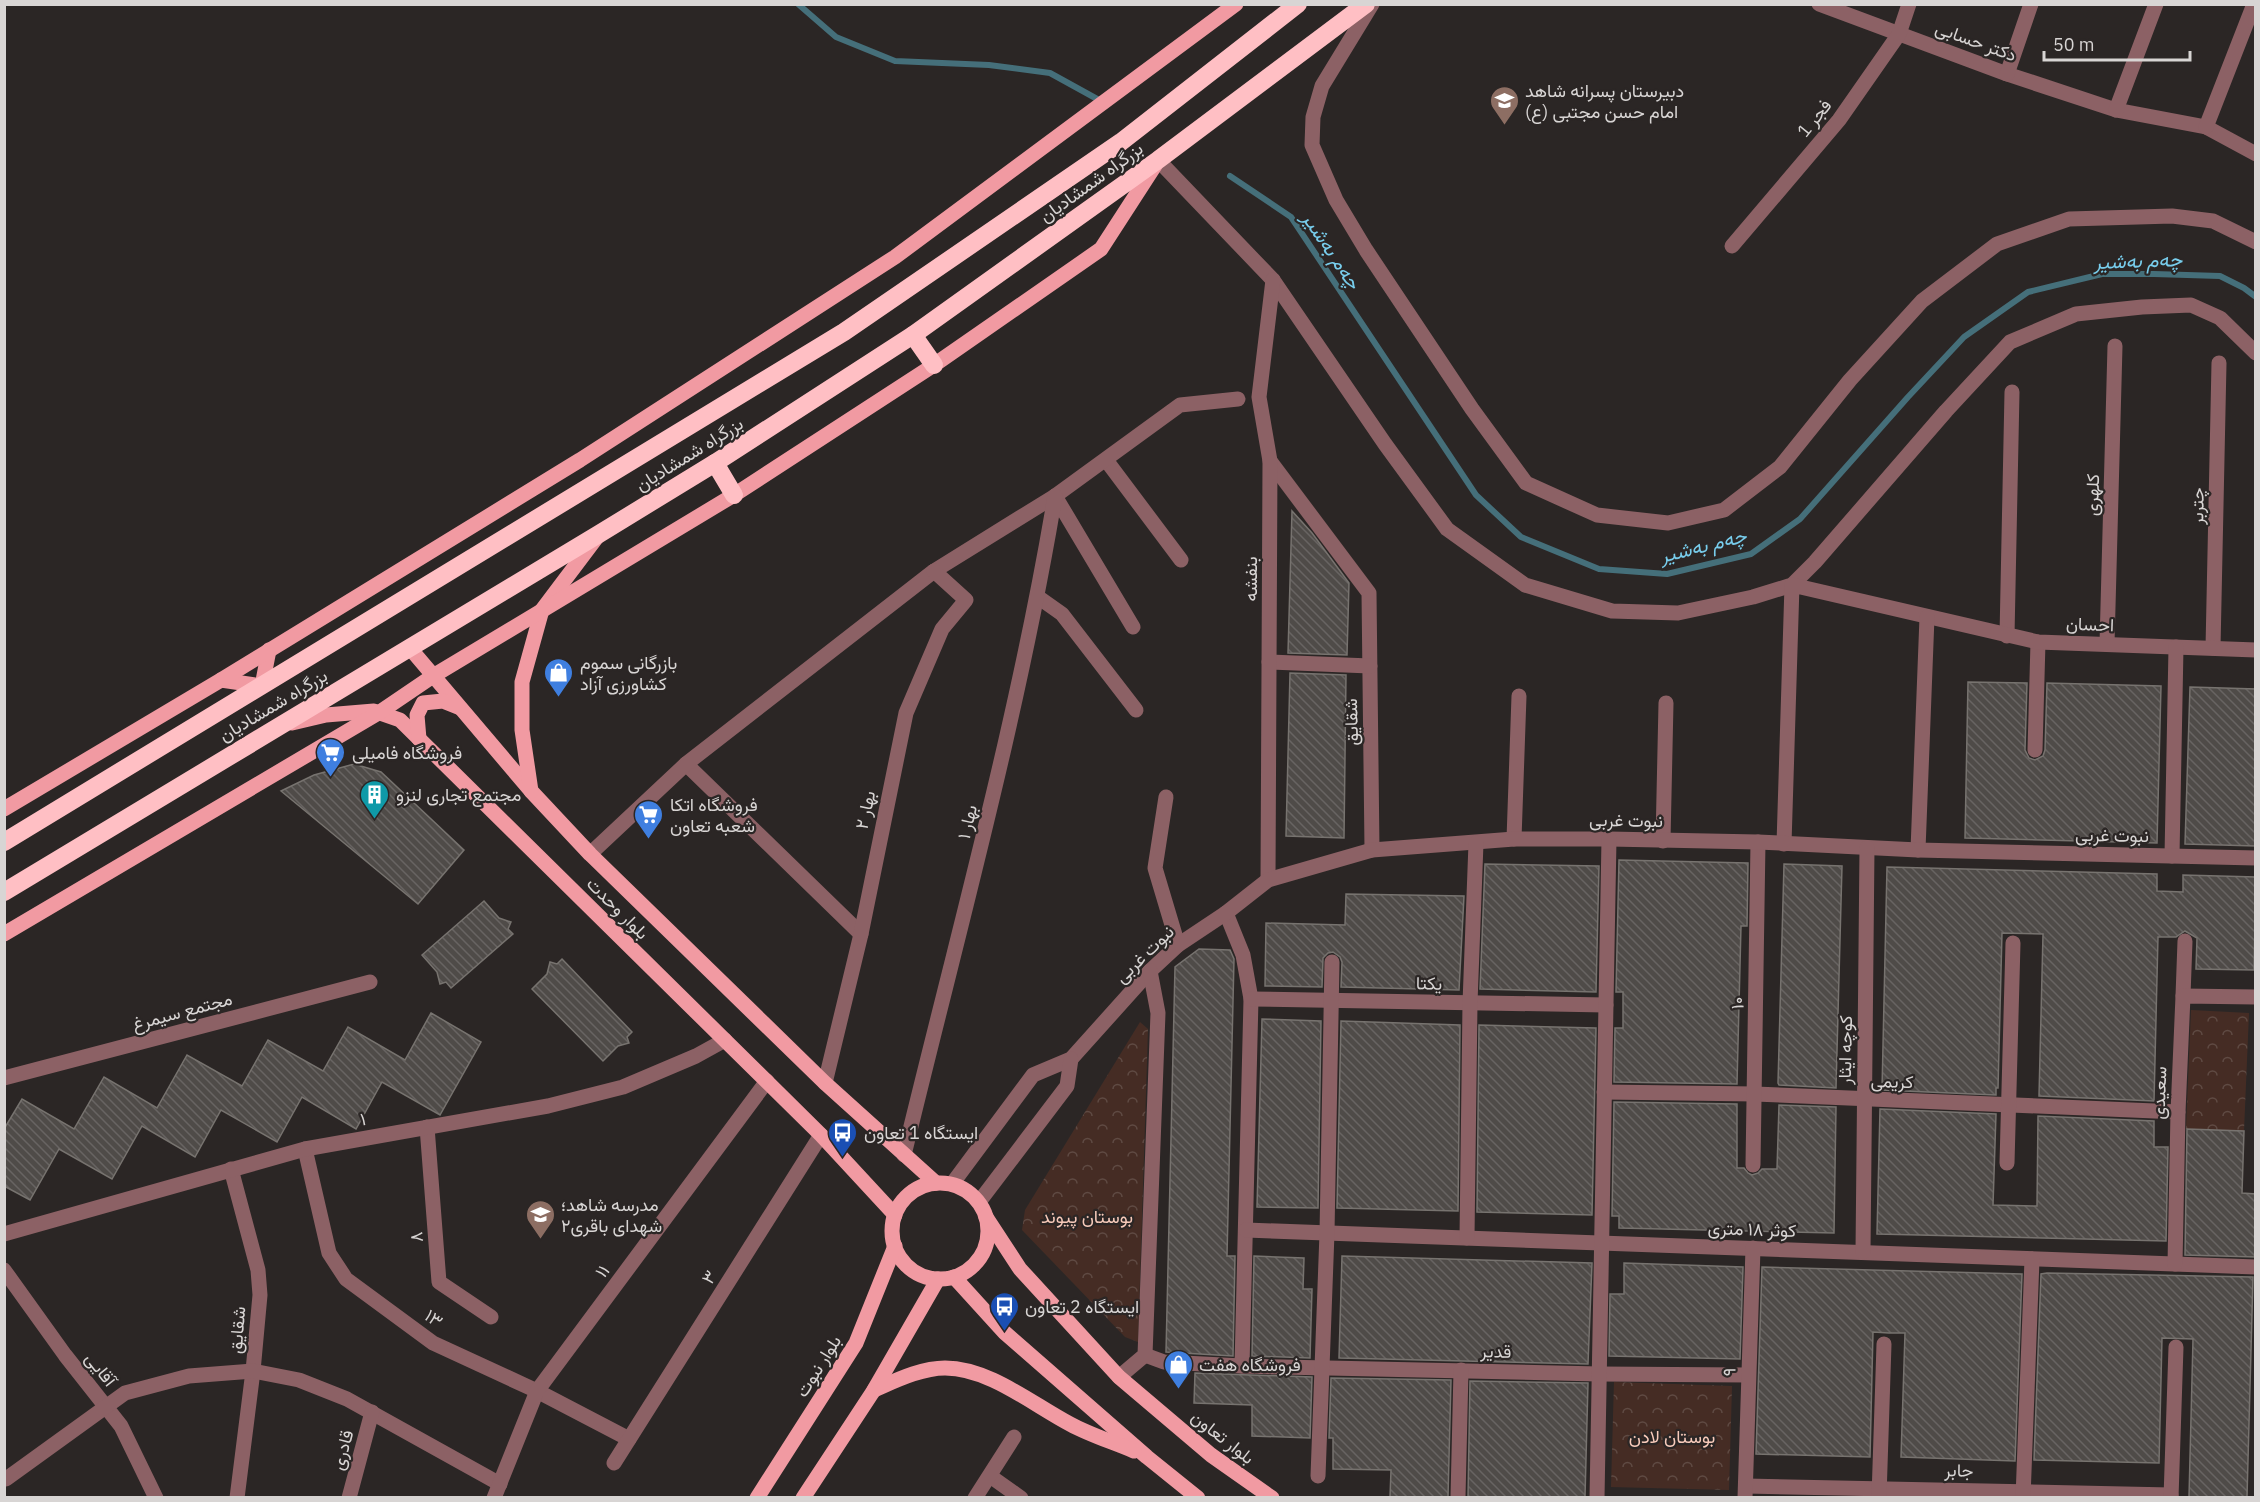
<svg xmlns="http://www.w3.org/2000/svg" width="2260" height="1502" viewBox="0 0 2260 1502" font-family="'IBM Plex Sans',Vazirmatn,sans-serif">
	<style>
		.park { fill: url(#park-crowns) }
		.lines { fill: none; stroke-linecap: round; stroke-linejoin: round }
		.stream { stroke: #456f7a; stroke-width: 6 }
		.building { fill: url(#building-back-hatch); stroke: #77736f; stroke-width: 1.5 }
		.minor { stroke: #8c6165; stroke-width: 15 }
		.major { stroke: #f19aa2; stroke-width: 15 }
		.highway { stroke: #ffbfc4; stroke-width: 18 }
		.labels { text-anchor: middle; dominant-baseline: central; stroke-width: 4.5; stroke-linejoin: round; paint-order: stroke }
		.street-label { font-size: 18px; fill: #d8d5d4; stroke: #2b2625 }
		.poi-label { font-size: 18px; fill: #d8d5d4; stroke: #2b2625; text-anchor: start }
		.park-label { font-size: 18px; fill: #f7caba; stroke: #2b2625 }
		.water-label { font-size: 20px; font-style: italic; fill: #78cdec; stroke: #2b2625 }
	</style>
	<defs>
		<pattern id="park-crowns" width="20" height="18" patternUnits="userSpaceOnUse" patternTransform="scale(1.5)"><rect width="20" height="18" fill="#452c24"/><path d="M2 6a3 3 0 1 1 6 0M12 15a3 3 0 1 1 6 0" fill="none" stroke="#5f4a43"/></pattern>
		<pattern id="building-back-hatch" width="6" height="6" patternUnits="userSpaceOnUse" patternTransform="scale(1.5)"><rect width="6" height="6" fill="#4f4b48"/><path d="M-1 5l2 2M0 0l6 6M5-1l2 2" fill="none" stroke="#686462"/></pattern>
	</defs>
	<rect width="100%" height="100%" fill="#2b2625"/>
	<!-- park -->
	<g class="park">
		<path d="M2191 1010 2249 1013 2244 1131 2186 1129Z"/>
		<path d="M1140 1022 1148 1029 1138 1342 1125 1337 1022 1230 1025 1210Z"/>
		<path d="M1614 1382 1732 1386 1729 1490 1611 1487Z"/>
	</g>
	<g class="lines">
		<!-- stream -->
		<g class="stream">
			<path d="M798 4 836 37 895 61 989 65 1050 73 1099 100"/>
			<path d="M1230 176 1291 217 1476 495 1521 537 1599 569 1667 574 1751 554 1800 519 1908 397 1964 337 2028 292 2102 274H2154L2220 276 2244 288 2256 297"/>
		</g>
	</g>
	<!-- building -->
	<g class="building">
		<path d="M1292 511 1312 533 1349 583 1347 655 1288 653Z"/>
		<path d="M1290 673 1346 675 1344 838 1286 836Z"/>
		<path d="M1968 682 2027 683 2025 750 2029 758 2035 760 2043 756 2045 750 2047 683 2161 686 2157 843 1965 838Z"/>
		<path d="M2190 687 2256 689V846L2185 844Z"/>
		<path d="M354 764 381 772 464 850 418 904 281 791 314 775Z"/>
		<path d="M1619 860 1748 863 1747 926H1741L1737 1084 1614 1082 1615 1028H1623V992H1616Z"/>
		<path d="M1485 864 1599 866 1596 992 1480 989Z"/>
		<path d="M1784 864 1842 866 1836 1088 1779 1085 1778 1083Z"/>
		<path d="M1887 867 2157 874V891L2183 892V875L2256 877 2254 970 2196 969 2197 938 2185 931 2176 937H2158L2154 1101 2039 1096 2043 934 2002 933 1998 1088H1996V1095L1882 1090Z"/>
		<path d="M1346 894 1464 896 1459 990 1341 987 1342 962 1340 957 1333 952 1328 953 1323 958 1322 987 1265 986 1266 923 1345 925Z"/>
		<path d="M484 901 499 918 511 922 508 929 513 934 451 988 446 982 440 984 437 972 422 955Z"/>
		<path d="M1199 949 1230 950 1234 959 1227 1256H1235L1233 1356 1166 1352 1175 967Z"/>
		<path d="M562 959 632 1032 627 1037 629 1043 618 1046 603 1061 532 989 547 974 550 962 557 964Z"/>
		<path d="M431 1013 481 1042 440 1115 382 1082 356 1129 302 1097 277 1142 221 1110 195 1157 142 1126 112 1179 59 1149 30 1200 4 1186V1129L22 1099 74 1129 104 1077 157 1108 187 1055 242 1086 268 1040 323 1071 348 1027 405 1060Z"/>
		<path d="M1262 1019 1321 1021 1318 1208 1257 1207Z"/>
		<path d="M1341 1021 1460 1025 1458 1211 1337 1208Z"/>
		<path d="M1479 1025 1596 1028 1592 1215 1477 1212Z"/>
		<path d="M1614 1102 1737 1104V1168H1744L1748 1173 1752 1175 1758 1173 1762 1169H1777L1779 1105 1836 1107 1834 1233 1619 1228V1216H1612Z"/>
		<path d="M1880 1109 1996 1114 1993 1205 2037 1206 2038 1116 2154 1121V1147H2168L2166 1241 1877 1234Z"/>
		<path d="M2187 1129 2244 1131 2242 1193 2256 1194V1257L2185 1255Z"/>
		<path d="M1254 1256 1304 1258 1303 1289H1312L1310 1358 1252 1356Z"/>
		<path d="M1342 1256 1592 1263 1588 1364 1339 1358Z"/>
		<path d="M1624 1263 1743 1267 1740 1359 1609 1356 1610 1294H1624Z"/>
		<path d="M1762 1267 2022 1274 2015 1461 1901 1457 1905 1333H1889L1873 1332 1870 1457 1756 1454Z"/>
		<path d="M2047 1273 2253 1277 2247 1497H2189L2193 1339 2162 1338 2159 1463 2034 1460 2041 1274Z"/>
		<path d="M1195 1373 1312 1377 1310 1438 1252 1436V1405L1194 1403Z"/>
		<path d="M1331 1378 1451 1380 1448 1497H1390L1391 1470 1333 1469V1438H1329Z"/>
		<path d="M1470 1381 1588 1383 1585 1497H1468Z"/>
	</g>
	<g class="lines">
		<!-- minor -->
		<g class="minor">
			<path d="M1372 4 1322 86 1313 117 1312 145 1336 200 1366 250 1472 409 1526 483 1597 515 1668 523 1724 510 1780 467 1850 380 1922 301 1997 244 2069 219 2172 216 2213 221 2256 242"/>
			<path d="M1819 4 2007 74 2116 110 2206 127 2256 154"/>
			<path d="M2007 74 2031 4"/>
			<path d="M2116 110 2156 4"/>
			<path d="M2206 127 2254 4"/>
			<path d="M1158 160 1273 280 1385 444 1447 529 1525 585 1612 611 1678 613 1753 597 1792 585 1815 562 1946 411 2010 342 2076 314 2142 307 2191 305 2220 318 2256 353"/>
			<path d="M1732 246 1839 120 1899 34 1909 4"/>
			<path d="M1106 460 1181 560"/>
			<path d="M1270 461 1369 593 1372 850"/>
			<path d="M1055 496 1133 627"/>
			<path d="M1038 597 1062 614 1136 710"/>
			<path d="M2007 636 2012 392"/>
			<path d="M2107 644 2115 346"/>
			<path d="M2213 648 2219 363"/>
			<path d="M1269 662 1370 666"/>
			<path d="M2035 750 2038 642"/>
			<path d="M686 764 861 934"/>
			<path d="M1166 797 1155 868 1178 945"/>
			<path d="M1514 839 1519 696"/>
			<path d="M1663 841 1666 703"/>
			<path d="M1784 844 1792 585 2038 642 2256 650"/>
			<path d="M1918 850 1927 617"/>
			<path d="M590 854 686 764 934 571 1055 496 1180 405 1238 399"/>
			<path d="M2172 856 2176 647"/>
			<path d="M1268 880 1270 461 1259 397 1273 280"/>
			<path d="M1226 913 1243 955 1251 999 1242 1366"/>
			<path d="M2183 996 2185 941"/>
			<path d="M1251 999 1606 1005"/>
			<path d="M4 1078 370 982"/>
			<path d="M825 1083 861 934 906 713 942 629 966 600 934 571"/>
			<path d="M1604 1092 1755 1094 2178 1112"/>
			<path d="M427 1127 439 1282 491 1317"/>
			<path d="M305 1149 329 1253 346 1279 433 1343 537 1391 629 1439"/>
			<path d="M904 1155C957 936 1018 718 1055 496"/>
			<path d="M2007 1163 2013 943"/>
			<path d="M1753 1165 1758 842"/>
			<path d="M231 1169 258 1270 260 1295 253 1371 237 1498"/>
			<path d="M952 1184 1033 1075 1071 1059 1150 971 1178 945 1226 913 1268 880 1372 850 1514 839H1609L1758 842 1918 850 2256 858"/>
			<path d="M979 1202 1067 1086 1071 1059"/>
			<path d="M1246 1230 2256 1267"/>
			<path d="M4 1234 305 1149 548 1106 623 1087 696 1056 725 1040"/>
			<path d="M1467 1238 1470 1003 1476 843"/>
			<path d="M1863 1252 1867 848"/>
			<path d="M2175 1264 2178 1112 2183 996 2256 997"/>
			<path d="M4 1270 65 1355 121 1426 156 1498"/>
			<path d="M1145 1355 1164 1362 1242 1366 1599 1374 1748 1375"/>
			<path d="M1119 1377 1145 1355 1158 1013 1150 971"/>
			<path d="M614 1463 821 1135"/>
			<path d="M990 1476 1021 1498"/>
			<path d="M1318 1476 1327 1233 1332 962"/>
			<path d="M6 1479 125 1393 189 1376 253 1371 299 1380 347 1399 500 1484"/>
			<path d="M1746 1486 2171 1495"/>
			<path d="M1458 1497 1461 1370"/>
			<path d="M1879 1497 1884 1344"/>
			<path d="M349 1498 372 1412"/>
			<path d="M494 1498 537 1391 767 1081"/>
			<path d="M975 1498 1014 1437"/>
			<path d="M1597 1498 1609 839"/>
			<path d="M1745 1498 1753 1248"/>
			<path d="M2023 1498 2032 1259"/>
			<path d="M2171 1498 2176 1347"/>
		</g>
		<!-- major -->
		<g class="major">
			<path d="M409 647 531 791 590 854 825 1083 936 1183"/>
			<path d="M221 680 262 686 269 650"/>
			<path d="M292 723 326 715 374 711 400 720 821 1135 895 1215"/>
			<path d="M419 739 417 715 423 703 443 701 458 707"/>
			<path d="M531 791 522 730V682L542 610 597 537"/>
			<path d="M4 809 221 680 580 460 895 257 1236 4"/>
			<path d="M4 934 380 712 433 676 734 495 934 365 1101 249 1156 164"/>
			<circle cx="940" cy="1231" r="48"/>
			<path d="M986 1217 1020 1269 1119 1377 1211 1455 1272 1498"/>
			<path d="M954 1277 1004 1332 1147 1457 1198 1498"/>
			<path d="M874 1390C895 1381 921 1368 945 1368 989 1368 1032 1404 1070 1424 1090 1435 1113 1442 1134 1451"/>
			<path d="M757 1498 856 1343 895 1246"/>
			<path d="M803 1498 874 1390 938 1279"/>
		</g>
		<!-- highway -->
		<g class="highway">
			<path d="M913 335 934 365"/>
			<path d="M715 463 734 495"/>
			<path d="M4 842 844 332 1121 142 1298 4"/>
			<path d="M4 892 599 534 715 463 913 335 1158 160 1366 4"/>
		</g>
	</g>
	<!-- icons -->
	<defs>
		<symbol id="school-pin" viewBox="-11 -11 22 30"><path d="M0 17L-7.5 6A9.5 9.5 0 1 1 7.5 6Z" fill="#8d6e63" stroke="#2b2625"/><path d="M0-5L7-2L0 1L-7-2ZM-4 1L0 2.5L4 1V4Q0 6-4 4Z" fill="#fff"/></symbol>
		<symbol id="shop-pin" viewBox="-11 -11 22 30"><path d="M0 17L-7.5 6A9.5 9.5 0 1 1 7.5 6Z" fill="#3f7fe0" stroke="#2b2625"/><path d="M-5-2.5h2.3a2.7 3.5 0 0 1 5.4 0H5L5.5 6h-11ZM-1.5-2.5h3a1.5 2.3 0 0 0-3 0Z" fill="#fff"/></symbol>
		<symbol id="supermarket-pin" viewBox="-11 -11 22 30"><path d="M0 17L-7.5 6A9.5 9.5 0 1 1 7.5 6Z" fill="#3f7fe0" stroke="#2b2625"/><path d="M-6-5.5h2.5l.6 2H6L4.5 2H-2.5L-4.4-4H-6ZM-1.5 3.2a1.3 1.3 0 1 0 .1 0ZM3 3.2a1.3 1.3 0 1 0 .1 0Z" fill="#fff"/></symbol>
		<symbol id="building-pin" viewBox="-11 -11 22 30"><path d="M0 17L-7.5 6A9.5 9.5 0 1 1 7.5 6Z" fill="#0f9aa8" stroke="#2b2625"/><path d="M-4-6H4V6H1V3H-1V6H-4ZM-2.5-4.3h1.7v1.8h-1.7ZM.8-4.3h1.7v1.8H.8ZM-2.5-1h1.7V.8h-1.7ZM.8-1h1.7V.8H.8Z" fill="#fff"/></symbol>
		<symbol id="bus-pin" viewBox="-11 -11 22 30"><path d="M0 17L-7.5 6A9.5 9.5 0 1 1 7.5 6Z" fill="#1a4fb4" stroke="#2b2625"/><path d="M-5-6H5V4H4V6H2V4H-2V6H-4V4H-5ZM-3.5-4V0h7V-4ZM-3.5 1.2v1.5H-2V1.2ZM2 1.2v1.5H3.5V1.2Z" fill="#fff"/></symbol>
	</defs>
	<g fill-rule="evenodd">
		<use href="#school-pin" x="1488" y="84" width="33" height="45"/>
		<use href="#shop-pin" x="542" y="656" width="33" height="45"/>
		<use href="#supermarket-pin" x="314" y="736" width="33" height="45"/>
		<use href="#building-pin" x="358" y="778" width="33" height="45"/>
		<use href="#supermarket-pin" x="632" y="798" width="33" height="45"/>
		<use href="#bus-pin" x="826" y="1116" width="33" height="45"/>
		<use href="#school-pin" x="524" y="1198" width="33" height="45"/>
		<use href="#bus-pin" x="988" y="1290" width="33" height="45"/>
		<use href="#shop-pin" x="1162" y="1348" width="33" height="45"/>
	</g>
	<g class="labels">
		<!-- street labels -->
		<g class="street-label">
			<text transform="translate(1976 41) rotate(20)">دکتر حسابی</text>
			<text transform="translate(1814 118) rotate(-51)">فجر 1</text>
			<text transform="translate(1091 182) rotate(-36)">بزرگراه شمشادیان</text>
			<text transform="translate(689 454) rotate(-32)">بزرگراه شمشادیان</text>
			<text transform="translate(2092 495) rotate(-88)">کلهری</text>
			<text transform="translate(2197 506) rotate(-89)">چتربر</text>
			<text transform="translate(1250 579) rotate(-90)">بنفشه</text>
			<text transform="translate(2090 624) rotate(2)">احسان</text>
			<text transform="translate(273 705) rotate(-31)">بزرگراه شمشادیان</text>
			<text transform="translate(1351 722) rotate(-91)">شقایق</text>
			<text transform="translate(865 810) rotate(-78)">بهار ۲</text>
			<text transform="translate(1626 820) rotate(1)">نبوت غربی</text>
			<text transform="translate(967 822) rotate(-77)">بهار ۱</text>
			<text transform="translate(2112 835) rotate(1)">نبوت غربی</text>
			<text transform="translate(618 908) rotate(45)">بلوار وحدت</text>
			<text transform="translate(1144 954) rotate(-44)">نبوت غربی</text>
			<text transform="translate(1429 983) rotate(1)">یکتا</text>
			<text transform="translate(1737 1003) rotate(-89)">۱۰</text>
			<text transform="translate(182 1011) rotate(-15)">مجتمع سیمرغ</text>
			<text transform="translate(1845 1050) rotate(-89)">کوچه ایثار</text>
			<text transform="translate(1892 1081) rotate(2)">کریمی</text>
			<text transform="translate(2159 1093) rotate(-88)">سعیدی</text>
			<text transform="translate(363 1119) rotate(-10)">۱</text>
			<text transform="translate(1752 1229) rotate(2)">کوثر ۱۸ متری</text>
			<text transform="translate(416 1237) rotate(-95)">۸</text>
			<text transform="translate(602 1271) rotate(-53)">۱۱</text>
			<text transform="translate(709 1277) rotate(-58)">۳</text>
			<text transform="translate(434 1318) rotate(35)">۱۳</text>
			<text transform="translate(237 1330) rotate(-85)">شقایق</text>
			<text transform="translate(1496 1351) rotate(2)">قدیر</text>
			<text transform="translate(818 1366) rotate(-58)">بلوار نبوت</text>
			<text transform="translate(101 1369) rotate(52)">آقایی</text>
			<text transform="translate(1729 1372) rotate(-88)">۹</text>
			<text transform="translate(1223 1437) rotate(38)">بلوار تعاون</text>
			<text transform="translate(342 1450) rotate(-75)">قادری</text>
			<text transform="translate(1959 1470) rotate(1)">جابر</text>
		</g>
		<!-- poi labels -->
		<g class="poi-label">
			<text x="1525" y="90">دبیرستان پسرانه شاهد<tspan x="1525" dy="21">امام حسن مجتبی (ع)</tspan></text>
			<text x="580" y="662">بازرگانی سموم<tspan x="580" dy="21">کشاورزی آزاد</tspan></text>
			<text x="352" y="752">فروشگاه فامیلی</text>
			<text x="396" y="794">مجتمع تجاری لنزو</text>
			<text x="670" y="804">فروشگاه اتکا<tspan x="670" dy="21">شعبه تعاون</tspan></text>
			<text x="864" y="1132">ایستگاه 1 تعاون</text>
			<text x="561" y="1204">مدرسه شاهد؛<tspan x="561" dy="21">شهدای باقری۲</tspan></text>
			<text x="1025" y="1306">ایستگاه 2 تعاون</text>
			<text x="1199" y="1364">فروشگاه هفت</text>
		</g>
		<!-- park labels -->
		<g class="park-label">
			<text x="1087" y="1216">بوستان پیوند</text>
			<text x="1672" y="1436">بوستان لادن</text>
		</g>
		<!-- water labels -->
		<g class="water-label">
			<text transform="translate(1332 250) rotate(56)">چەم بەشیر</text>
			<text transform="translate(2138 260) rotate(-2)">چەم بەشیر</text>
			<text transform="translate(1703 545) rotate(-14)">چەم بەشیر</text>
		</g>
	</g>
	<!-- border -->
	<rect width="2260" height="1502" fill="none" stroke="#d8d5d4" stroke-width="12"/>
	<!-- scale -->
	<path d="M2044 51v9h146v-9" fill="none" stroke="#d8d5d4" stroke-width="3"/>
	<text x="2053" y="51" font-size="18" fill="#d8d5d4" stroke="#2b2625" stroke-width="4.5" paint-order="stroke">50 m</text>
</svg>
